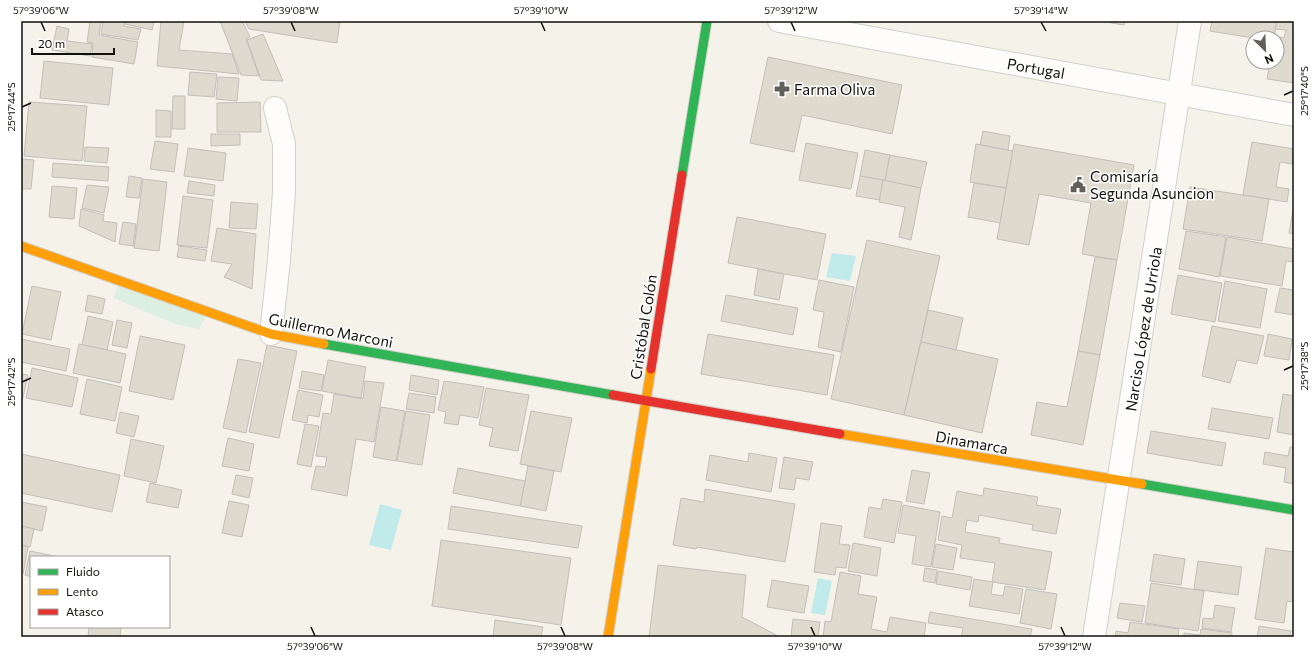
<svg xmlns="http://www.w3.org/2000/svg" width="1315" height="658" viewBox="0 0 1315 658" font-family="Commissioner,sans-serif">
	<style>
		.green { fill: #ddefe0 }
		.water { fill: #c1eaeb }
		.building { fill: #dfdace; stroke: #c2bfba }
		.lines { fill: none; stroke-linecap: round; stroke-linejoin: round }
		.street-casing { stroke: #d2cfc9; stroke-width: 24 }
		.fast-casing { stroke: #d2cfc9; stroke-width: 11 }
		.slow-casing { stroke: #d2cfc9; stroke-width: 11 }
		.jam-casing { stroke: #d2cfc9; stroke-width: 11 }
		.street { stroke: #fefdfc; stroke-width: 22 }
		.fast { stroke: #30b455; stroke-width: 9 }
		.slow { stroke: #ff9f0a; stroke-width: 9 }
		.jam { stroke: #e5322d; stroke-width: 9 }
		.ticks { fill: none; stroke: #12100b; stroke-width: 1.5 }
		.labels { text-anchor: middle; dominant-baseline: central; stroke-width: 3; stroke-linejoin: round; paint-order: stroke }
		.street-label { font-size: 15px; fill: #12100b; stroke: #fff }
		.poi-label { font-size: 15px; fill: #12100b; stroke: #fff; text-anchor: start }
		.neatline { fill: none; stroke: #12100b; stroke-width: 1.5 }
		.ticks-label { font-size: 10px; text-anchor: middle; fill: #12100b }
	</style>
	<rect width="100%" height="100%" fill="#f5f2ea"/>
	<!-- green -->
	<path class="green" d="M122 277 209 311 199 329 175 324 113 298Z"/>
	<!-- water -->
	<g class="water">
		<path d="M832 253 856 256 850 281 826 277Z"/>
		<path d="M380 504 402 510 391 550 369 545Z"/>
		<path d="M818 578 832 581 825 615 811 613Z"/>
	</g>
	<!-- building -->
	<g class="building">
		<path d="M90 21H101L99 35 138 42 134 64 92 57 93 43 87 42Z"/>
		<path d="M103 21H125L124 26 141 29 138 40 101 34Z"/>
		<path d="M126 21H154L152 30 125 24Z"/>
		<path d="M161 21H184L179 50 232 54 239 74 157 66Z"/>
		<path d="M220 21H242L250 37 246 39 259 76 241 75Z"/>
		<path d="M245 21H340L337 43 249 29Z"/>
		<path d="M1099 21H1125L1124 25Z"/>
		<path d="M1212 21H1277L1274 38H1253L1210 31Z"/>
		<path d="M1277 21H1294V83L1267 79 1270 62H1277V38H1274V36L1284 38 1286 30 1275 29Z"/>
		<path d="M57 26 69 29 67 41 92 44 90 56 52 50Z"/>
		<path d="M263 34 283 81 261 80 247 40Z"/>
		<path d="M768 57 902 85 892 134 802 115 794 152 750 143Z"/>
		<path d="M44 61 113 68 109 105 40 98Z"/>
		<path d="M190 72 217 74 214 97 188 95Z"/>
		<path d="M218 77 239 78 237 101 216 99Z"/>
		<path d="M173 96H185V129H172Z"/>
		<path d="M29 102 87 106 82 161 24 156Z"/>
		<path d="M260 102 261 132H217V103Z"/>
		<path d="M156 110 171 111V137H156Z"/>
		<path d="M983 131 1010 136 1008 150 980 145Z"/>
		<path d="M211 134H240V145L211 146Z"/>
		<path d="M155 141 178 144 174 172 150 169Z"/>
		<path d="M1252 142 1294 149 1292 164 1280 162 1276 187 1289 189 1287 202 1243 195Z"/>
		<path d="M806 143 858 153 851 189 799 180Z"/>
		<path d="M976 144 1013 151 1006 188 970 182Z"/>
		<path d="M1014 144 1134 165 1117 260 1082 254 1091 203 1039 194 1029 245 997 239Z"/>
		<path d="M85 147 109 148 107 163 84 161Z"/>
		<path d="M188 148 226 153 223 181 184 176Z"/>
		<path d="M865 150 890 155 885 181 860 176Z"/>
		<path d="M890 155 927 162 921 188 885 181Z"/>
		<path d="M22 159 34 160 31 189H21Z"/>
		<path d="M53 163 109 167 108 181 52 177Z"/>
		<path d="M129 176 142 178 139 198 126 197Z"/>
		<path d="M860 176 883 180 880 200 856 196Z"/>
		<path d="M143 179 167 182 159 251 134 248Z"/>
		<path d="M883 180 921 188 911 240 899 237 905 207 879 202Z"/>
		<path d="M189 181 215 185 214 196 187 193Z"/>
		<path d="M974 183 1006 188 1000 223 968 217Z"/>
		<path d="M87 185 109 187 104 213 82 208Z"/>
		<path d="M52 186 77 188 74 219 49 217Z"/>
		<path d="M1190 187 1269 199 1262 241 1183 229Z"/>
		<path d="M183 196 213 200 207 248 177 245Z"/>
		<path d="M231 202 258 204 256 229 229 228Z"/>
		<path d="M1294 205V234L1289 233Z"/>
		<path d="M81 209 104 215 103 221 117 223 115 242 79 226Z"/>
		<path d="M737 217 826 234 817 280 728 263Z"/>
		<path d="M123 222 136 224 133 246 119 244Z"/>
		<path d="M217 228 256 234 252 289 224 277 232 264 211 261Z"/>
		<path d="M1186 231 1226 237 1219 277 1179 269Z"/>
		<path d="M1227 237 1294 249V262L1286 261 1282 286 1220 276Z"/>
		<path d="M867 240 940 256 904 415 831 399Z"/>
		<path d="M179 246 207 250 205 261 177 257Z"/>
		<path d="M1095 257 1117 260 1100 355 1078 351Z"/>
		<path d="M758 269 784 274 779 300 754 295Z"/>
		<path d="M1178 275 1222 283 1215 322 1171 314Z"/>
		<path d="M819 280 854 287 841 352 818 347 824 312 813 310Z"/>
		<path d="M1225 281 1267 289 1260 328 1218 321Z"/>
		<path d="M32 286 61 292 51 340 22 334Z"/>
		<path d="M1280 288 1294 290V315L1275 312Z"/>
		<path d="M88 295 105 299 102 314 85 311Z"/>
		<path d="M726 295 798 308 793 335 721 321Z"/>
		<path d="M928 310 963 318 956 350 921 342Z"/>
		<path d="M88 316 113 322 107 350 82 345Z"/>
		<path d="M117 320 132 323 127 348 112 345Z"/>
		<path d="M1212 326 1264 336 1257 364 1237 360 1230 383 1202 376Z"/>
		<path d="M708 334 834 355 827 395 701 374Z"/>
		<path d="M1268 334 1292 339 1289 360 1264 356Z"/>
		<path d="M140 336 185 345 173 400 129 391Z"/>
		<path d="M21 339 70 349 66 371 21 362Z"/>
		<path d="M921 342 998 359 982 433 904 415Z"/>
		<path d="M79 344 126 354 120 383 73 373Z"/>
		<path d="M267 345 297 351 279 438 249 432Z"/>
		<path d="M1078 351 1100 355 1083 445 1031 435 1037 402 1067 407Z"/>
		<path d="M238 359 261 363 246 433 223 428Z"/>
		<path d="M328 360 366 367 361 398 322 391Z"/>
		<path d="M32 368 78 378 72 407 26 398Z"/>
		<path d="M302 371 324 375 321 391 299 388Z"/>
		<path d="M21 374 28 375 21 406Z"/>
		<path d="M411 375 439 380 437 395 409 390Z"/>
		<path d="M87 379 122 387 115 421 80 414Z"/>
		<path d="M365 381 384 383 374 442 356 439 347 496 311 489 316 466 325 467 327 457 316 456 323 413 331 414 334 394 363 399Z"/>
		<path d="M444 381 484 387 478 418 460 415 458 425 444 423 446 412 438 410Z"/>
		<path d="M486 388 529 395 518 451 489 446 493 428 479 425Z"/>
		<path d="M298 390 323 395 319 417 308 415 307 423 292 420Z"/>
		<path d="M409 393 436 397 434 413 406 409Z"/>
		<path d="M1283 394 1294 396V435L1277 432Z"/>
		<path d="M381 407 405 411 396 461 373 457Z"/>
		<path d="M1212 408 1273 418 1269 439 1208 429Z"/>
		<path d="M406 411 430 415 422 465 397 461Z"/>
		<path d="M531 411 572 418 561 472 520 464Z"/>
		<path d="M120 412 139 416 134 437 116 433Z"/>
		<path d="M305 424 319 426 311 467 297 464Z"/>
		<path d="M1151 431 1226 443 1222 466 1147 453Z"/>
		<path d="M228 438 254 444 249 471 222 466Z"/>
		<path d="M131 439 164 446 156 483 124 476Z"/>
		<path d="M1290 447 1294 448V484L1284 482 1286 468 1263 464 1265 452 1288 456Z"/>
		<path d="M749 453 777 458 771 492 706 480 710 455 748 462Z"/>
		<path d="M21 454 120 475 112 512 21 493Z"/>
		<path d="M784 457 813 462 809 480 796 478 794 490 779 488Z"/>
		<path d="M528 466 554 471 546 511 520 506Z"/>
		<path d="M458 468 525 481 520 506 453 493Z"/>
		<path d="M912 470 930 473 924 504 906 501Z"/>
		<path d="M236 475 253 478 249 498 232 494Z"/>
		<path d="M150 483 182 490 178 508 146 502Z"/>
		<path d="M984 488 1038 497 1036 505 1061 509 1056 534 1032 530 1033 525 979 515 978 522 967 520 965 532 1000 538 999 543 1052 552 1045 590 992 582 995 563 960 558 962 545 938 540 942 516 952 518 957 491 983 496Z"/>
		<path d="M705 489 795 504 785 562 697 547 696 549 673 545 681 498 704 502Z"/>
		<path d="M883 499 902 502 894 543 864 537 869 507 881 509Z"/>
		<path d="M229 501 249 505 242 537 222 533Z"/>
		<path d="M21 502 47 507 42 531 21 526Z"/>
		<path d="M903 505 940 512 931 567 912 564 916 536 898 533Z"/>
		<path d="M451 506 582 526 578 548 448 529Z"/>
		<path d="M821 523 842 526 839 544 850 545 846 568 836 567 835 575 814 572Z"/>
		<path d="M21 526 34 529 30 547 21 545Z"/>
		<path d="M441 540 571 558 561 625 432 606Z"/>
		<path d="M853 543 881 548 877 576 848 571Z"/>
		<path d="M936 544 957 548 953 570 932 567Z"/>
		<path d="M21 545 28 547 23 574 21 573Z"/>
		<path d="M1266 548 1294 552V602L1287 601 1284 623 1255 619Z"/>
		<path d="M30 551 59 557H31V577L25 575Z"/>
		<path d="M1154 554 1185 559 1181 585 1150 581Z"/>
		<path d="M1198 561 1242 567 1238 595 1194 589Z"/>
		<path d="M658 565 746 575 742 617 780 637H649Z"/>
		<path d="M925 568 937 570 935 583 923 581Z"/>
		<path d="M938 571 972 577 970 590 936 584Z"/>
		<path d="M840 572 861 576 858 594 877 597 871 629 887 632 890 617 926 623 924 637H823L825 621 831 622Z"/>
		<path d="M974 579 993 582 991 594 1003 596 1005 586 1023 589 1019 614 969 606Z"/>
		<path d="M772 580 809 586 804 613 767 607Z"/>
		<path d="M1151 583 1204 591 1198 631 1145 623Z"/>
		<path d="M1026 589 1057 594 1051 629 1020 623Z"/>
		<path d="M1120 603 1145 606 1142 622 1117 618Z"/>
		<path d="M1215 605 1235 608 1231 632 1202 628 1203 618 1213 619Z"/>
		<path d="M930 612 1032 629 1030 637H961L963 628 928 623Z"/>
		<path d="M793 619 820 622 818 637H791Z"/>
		<path d="M495 620 543 627 541 637H493Z"/>
		<path d="M1130 622 1179 629 1178 637H1115L1116 631 1128 633Z"/>
		<path d="M1259 626 1291 631 1290 637H1257Z"/>
		<path d="M89 627H121L120 637H88Z"/>
		<path d="M1201 629 1232 633V637H1184V633L1200 635Z"/>
	</g>
	<g class="lines">
		<defs>
			<g id="street">
				<path d="M779 21 1294 115"/>
				<path d="M271 334 279 260 284 192V144L275 108"/>
				<path d="M1094 637 1190 21"/>
			</g>
			<g id="fast">
				<path d="M682 175 707 21"/>
				<path d="M324 344 613 395"/>
				<path d="M1142 484 1294 510"/>
			</g>
			<g id="slow">
				<path d="M21 246 271 334 324 344"/>
				<path d="M840 434 1142 484"/>
				<path d="M608 637 651 369"/>
			</g>
			<g id="jam">
				<path d="M651 369 682 175"/>
				<path d="M613 395 840 434"/>
			</g>
		</defs>
		<!-- street casing -->
		<use href="#street" class="street-casing"/>
		<!-- fast casing -->
		<use href="#fast" class="fast-casing"/>
		<!-- slow casing -->
		<use href="#slow" class="slow-casing"/>
		<!-- jam casing -->
		<use href="#jam" class="jam-casing"/>
		<!-- street -->
		<use href="#street" class="street"/>
		<!-- fast -->
		<use href="#fast" class="fast"/>
		<!-- slow -->
		<use href="#slow" class="slow"/>
		<!-- jam -->
		<use href="#jam" class="jam"/>
	</g>
	<!-- ticks -->
	<path class="ticks" d="M41 22 45 31M291 22 295 31M541 22 545 31M791 22 795 31M1041 22 1046 31M1284 95 1293 91M22 107 31 103M1284 370 1293 366M22 382 31 378M311 627 315 636M561 627 565 636M811 627 815 636M1061 627 1065 636"/>
	<!-- icons -->
	<defs>
		<symbol id="pharmacy-bare" viewBox="-9 -9 18 18"><path d="M-2-6h4v4h4v4h-4v4h-4v-4h-4v-4h4Z" fill="#615f59" stroke="#fff" stroke-width="2.5" paint-order="stroke"/></symbol>
		<symbol id="civic-bare" viewBox="-9 -9 18 18"><path d="M-.6-6.5H3V-4.5H.6V-3L4-1V1h2V6H-6V1h2V-1L-.6-3ZM-1.2 2.5V6h2.4V2.5Z" fill="#615f59" stroke="#fff" stroke-width="2.5" paint-order="stroke"/></symbol>
	</defs>
	<g fill-rule="evenodd">
		<use href="#pharmacy-bare" x="771" y="78" width="22" height="22"/>
		<use href="#civic-bare" x="1067" y="174" width="22" height="22"/>
	</g>
	<g class="labels">
		<!-- street labels -->
		<g class="street-label">
			<text transform="translate(1036 68) rotate(10)">Portugal</text>
			<text transform="translate(643 327) rotate(-81)">Cristóbal Colón</text>
			<text transform="translate(1143 329) rotate(-81)">Narciso López de Urriola</text>
			<text transform="translate(331 330) rotate(11)">Guillermo Marconi</text>
			<text transform="translate(972 442) rotate(10)">Dinamarca</text>
		</g>
		<!-- poi labels -->
		<g class="poi-label">
			<text x="794" y="89">Farma Oliva</text>
			<text x="1090" y="176">Comisaría<tspan x="1090" dy="17">Segunda Asuncion</tspan></text>
		</g>
	</g>
	<!-- border -->
	<rect width="1315" height="658" fill="none" stroke="#ffffff" stroke-width="44"/>
	<!-- legend -->
	<rect x="30" y="556" width="140" height="72" fill="#ffffff" stroke="#a09f9d"/>
	<rect x="38" y="569" width="20" height="6" fill="#30b455" stroke="#a09f9d"/>
	<text x="66" y="576" font-size="12" fill="#12100b">Fluido</text>
	<rect x="38" y="589" width="20" height="6" fill="#ff9f0a" stroke="#a09f9d"/>
	<text x="66" y="596" font-size="12" fill="#12100b">Lento</text>
	<rect x="38" y="609" width="20" height="6" fill="#e5322d" stroke="#a09f9d"/>
	<text x="66" y="616" font-size="12" fill="#12100b">Atasco</text>
	<!-- north arrow -->
	<g transform="translate(1265 50) rotate(156)"><circle r="19" fill="#ffffff" stroke="#a09f9d"/>
	<path d="M0-3L7 15L0 10L-7 15Z" fill="#615f59"/>
	<text y="-6" font-size="11" font-weight="bold" text-anchor="middle" fill="#12100b">N</text>
	</g>
	<!-- scale -->
	<path d="M32 48v6h82v-6" fill="none" stroke="#12100b" stroke-width="2"/>
	<text x="38" y="48" font-size="12" fill="#12100b" stroke="#ffffff" stroke-width="3" paint-order="stroke">20 m</text>
	<rect x="22" y="22" width="1271" height="614" class="neatline"/>
	<g class="ticks-label">
		<text x="41" y="14">57°39'06"W</text>
		<text x="291" y="14">57°39'08"W</text>
		<text x="541" y="14">57°39'10"W</text>
		<text x="791" y="14">57°39'12"W</text>
		<text x="1041" y="14">57°39'14"W</text>
		<text transform="translate(1304 91) rotate(-90)" y="4">25°17'40"S</text>
		<text transform="translate(11 107) rotate(-90)" y="4">25°17'44"S</text>
		<text transform="translate(1304 366) rotate(-90)" y="4">25°17'38"S</text>
		<text transform="translate(11 382) rotate(-90)" y="4">25°17'42"S</text>
		<text x="315" y="650">57°39'06"W</text>
		<text x="565" y="650">57°39'08"W</text>
		<text x="815" y="650">57°39'10"W</text>
		<text x="1065" y="650">57°39'12"W</text>
	</g>
</svg>
